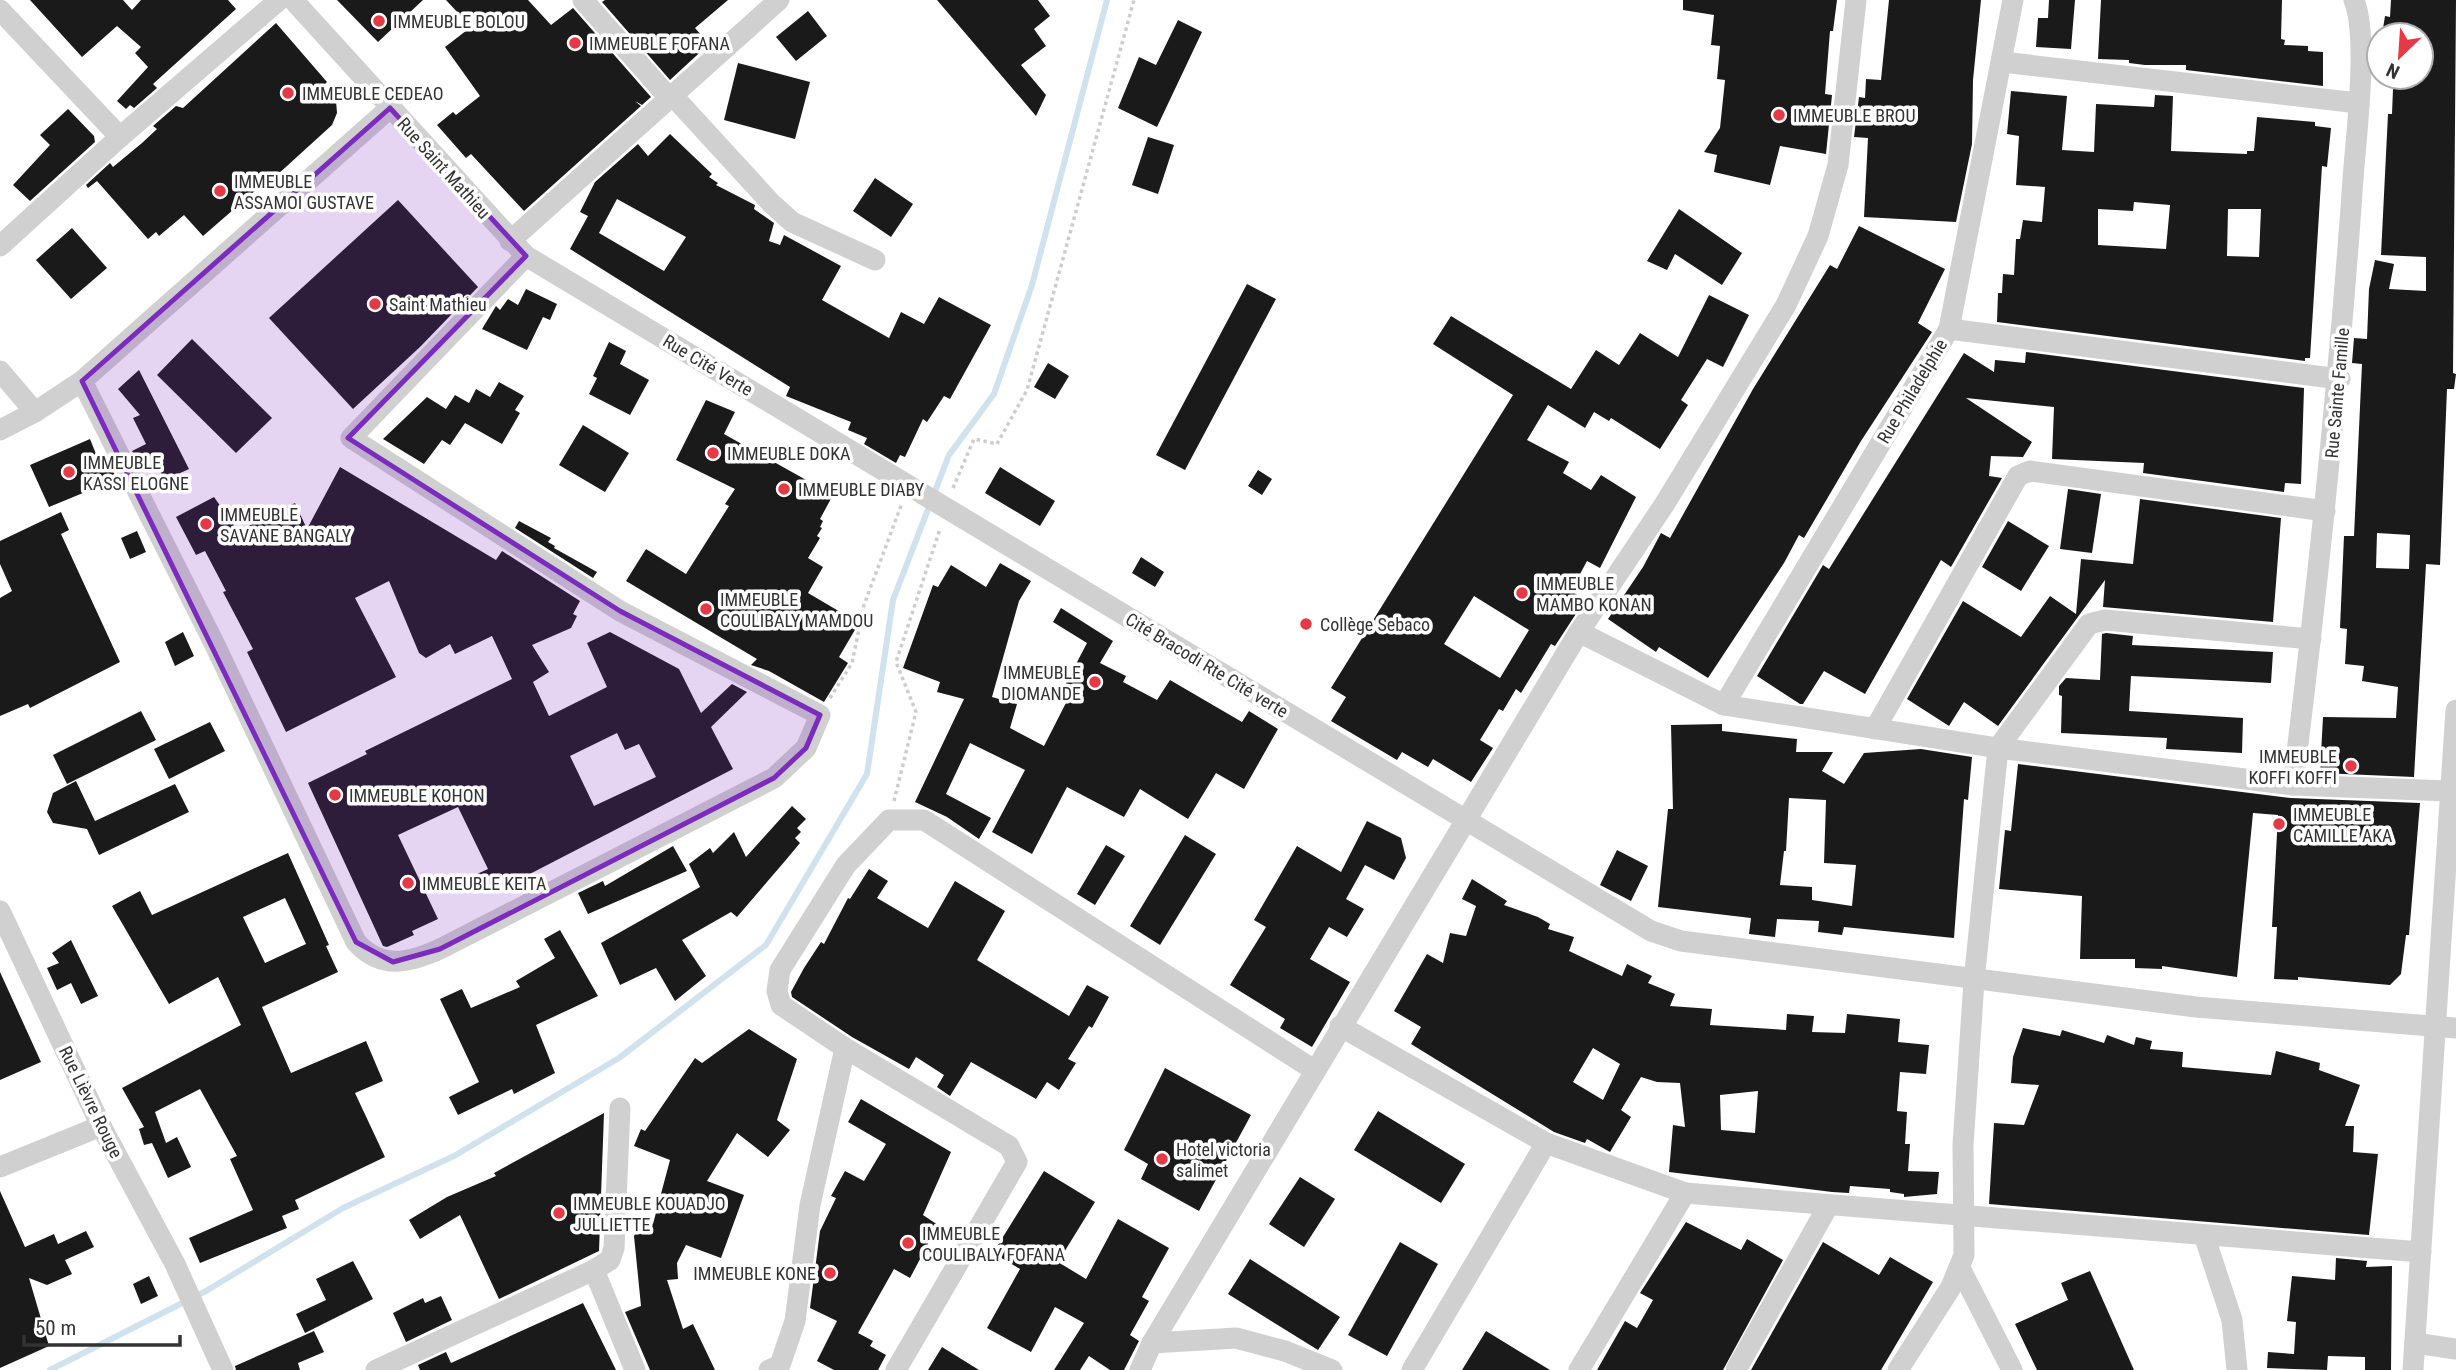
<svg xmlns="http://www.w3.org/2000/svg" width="2456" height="1370" viewBox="0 0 2456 1370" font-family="'Roboto Condensed',sans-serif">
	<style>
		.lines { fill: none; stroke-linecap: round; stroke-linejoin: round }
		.stream { stroke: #cfe2ee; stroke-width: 6 }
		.building { fill: #1a1a1a; fill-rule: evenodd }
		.path { stroke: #cdcdcd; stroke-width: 3.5; stroke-dasharray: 3.5 3.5; stroke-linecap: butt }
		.street { stroke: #d0d0d0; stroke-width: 21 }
		.marked { fill: #7b2cbf; fill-opacity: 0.2; stroke: #7b2cbf; stroke-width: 5; stroke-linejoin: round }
		.poi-dot { fill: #e63946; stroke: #fff; stroke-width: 2.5 }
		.labels { text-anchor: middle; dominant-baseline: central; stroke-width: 7; stroke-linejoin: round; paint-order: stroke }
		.poi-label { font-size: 18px; fill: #333; stroke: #fff; text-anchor: start }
		.street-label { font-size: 18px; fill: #333; stroke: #fff }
	</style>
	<rect width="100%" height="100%" fill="#fff"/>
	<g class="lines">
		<!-- stream -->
		<path class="stream" d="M50 1370 206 1291 343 1208 454 1156 619 1058 766 945 867 774 893 600 949 455 994 394 1032 285 1107 0"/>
	</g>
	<!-- building -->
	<g class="building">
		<path d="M30 0H123L132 10 141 0H228L236 9 153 84 157 88 134 108 130 105 126 109 117 101 148 67 135 53 141 47 117 26 82 57Z"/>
		<path d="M337 0H423L378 42Z"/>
		<path d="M446 0H528L551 25 573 8 651 97 642 105 635 101 641 106 524 211 471 154 466 158 437 125 453 112 456 115 480 96 445 47 471 27Z"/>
		<path d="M605 0H728L695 28 709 44 670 80 602 2Z"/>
		<path d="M937 0H1038L1050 16 1034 29 1046 46 1021 65 1046 95 1036 116Z"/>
		<path d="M1683 0H1837L1833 31H1830L1825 94 1832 95 1826 154 1780 146 1770 185 1714 172 1717 155 1704 152 1720 128 1725 80 1717 79 1720 46 1711 45 1714 15 1683 10Z"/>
		<path d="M1889 0H1981L1973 80 1972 144 1956 222 1864 217 1868 138 1854 137 1859 97 1865 98 1866 79 1881 80Z"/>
		<path d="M2049 0H2075L2071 49 2036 47 2038 18H2048Z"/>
		<path d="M2101 0H2282L2281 39 2285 40 2284 45 2308 46V51L2323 52V86L2186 70V65H2145L2129 63V60L2098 59Z"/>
		<path d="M2391 0H2456L2453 373 2456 374 2454 389H2447L2440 565 2426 564 2414 777 2320 773 2323 717 2396 718 2398 687 2362 681 2364 666 2345 664 2347 629 2340 628 2344 536H2354L2362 364 2352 363 2354 338 2367 339 2369 289 2375 260 2394 264 2389 289 2426 291V257L2381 255 2388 114H2392L2393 89H2402L2403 77H2421V35H2382L2385 16 2390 17ZM2377 533 2410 535 2409 569 2376 568Z"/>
		<path d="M808 11 827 36 796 61 776 37Z"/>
		<path d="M1178 20 1202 32 1157 127 1118 108 1139 57 1156 65Z"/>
		<path d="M276 23 327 82 323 86 336 101 337 113 332 125 265 186 263 184 203 236 184 215 159 236 156 232 148 239 97 181 88 188 86 185 110 163 113 167 142 143 157 129 153 126 176 106 183 108Z"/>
		<path d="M738 63 810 82 795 139 724 120Z"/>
		<path d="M2011 91 2067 96 2062 150 2094 152 2096 104 2154 107 2155 95 2173 96 2171 151 2247 154V151H2254L2257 117 2315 122V126L2331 128 2327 167 2322 166 2310 358H2305V361L1997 322 1998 293H2002L2003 274 2014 275 2016 239H2020L2023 220 2042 222 2045 187 2016 185 2019 136 2007 134ZM2134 202 2170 205 2166 249 2098 245V209L2133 211ZM2228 209H2261L2259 257 2227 256Z"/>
		<path d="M68 109 94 136 95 142 30 201 13 185 50 145 40 135Z"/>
		<path d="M670 134 712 174 709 177 718 183 716 185 755 205 754 209 774 223 769 241 780 245 784 235 841 266 822 300 889 338 901 312 924 324 939 297 991 325 950 399 944 396 927 422 923 419 905 457 900 455 896 463 864 444 867 438 848 430 851 422 786 396 790 387 570 249 588 216 580 212 595 182 638 144 648 156ZM617 199 686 237 664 271 599 233Z"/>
		<path d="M1148 137 1174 145 1158 194 1132 185Z"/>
		<path d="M875 178 913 204 891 237 853 211Z"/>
		<path d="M398 200 478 287 420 347 353 409 269 318Z"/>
		<path d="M1679 209 1742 253 1722 285 1675 254 1667 270 1647 261Z"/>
		<path d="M1859 226 1945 269 1918 323 1932 332 1861 441 1804 538 1799 535 1784 563 1708 678 1659 647 1656 652 1608 619 1643 567 1661 533 1670 538 1753 389 1830 265 1837 269Z"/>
		<path d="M72 228 107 268 71 299 36 260Z"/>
		<path d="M1247 284 1276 299 1185 470 1156 455Z"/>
		<path d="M526 289 557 304 550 320 543 317 527 350 482 329 496 306 500 310 508 299 518 305Z"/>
		<path d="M1709 295 1749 315 1723 367 1707 359 1681 400 1688 405 1660 449 1611 418 1609 421 1594 412 1585 428 1548 405 1527 440 1569 462 1563 473 1591 490 1601 475 1636 497 1600 568 1587 561 1571 591 1585 600 1555 646 1551 644 1521 693 1516 689 1503 711 1499 709 1480 740 1493 748 1471 782 1433 759 1428 767 1402 752 1397 760 1331 721 1346 697 1331 688 1513 395 1433 344 1451 316 1571 389 1596 350 1619 365 1640 333 1678 357ZM1474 596 1529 630 1500 678 1444 644Z"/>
		<path d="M192 339 272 418 236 453 157 375Z"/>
		<path d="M609 342 626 351 620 364 649 380 630 415 589 394 597 378 593 376Z"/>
		<path d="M2026 352 2304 388 2301 484 2285 483 2284 492 2143 473 2144 463 2052 459 2054 407 1966 398 2032 442 2023 457 1991 456 1989 476 2002 478 1951 567 1941 560 1865 694 1824 671 1803 704H1800L1757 676 1823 565 1829 569 1964 353 1994 372 1995 360 2025 363Z"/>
		<path d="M1048 363 1069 376 1055 399 1034 387Z"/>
		<path d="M139 370 189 469 165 480 154 460 140 467 132 451 146 444 133 418 140 415 118 389Z"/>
		<path d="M499 382 524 396 515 410 520 413 502 444 465 423 450 445 442 440 424 464 383 439 427 397 446 409 455 395 469 403 476 389 490 397Z"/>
		<path d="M706 400 735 412 724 434 833 495 820 519 823 521 820 527 822 528 817 536 820 538 808 558 823 567 808 593 859 623 839 657 848 663 824 702 769 671 751 665 757 659 626 581 646 549 686 574 729 506 725 504 735 489 676 460Z"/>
		<path d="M583 425 629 453 605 492 559 465Z"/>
		<path d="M90 439 98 459 105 456 117 479 49 507 30 465Z"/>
		<path d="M340 467 496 560 502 551 580 601 573 614 577 616 571 628 532 645 549 672 533 682 549 716 607 687 587 643 610 632 679 669 701 713 732 684 747 692 711 727 733 769 493 893H486L477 874 488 869 458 807 398 835 438 919 412 931 414 935 387 947 383 946 308 783 367 754 365 751 512 679 492 636 455 654 450 644 426 658 419 653 389 581 355 598 396 677 286 732 247 652 253 649 223 592 226 591 205 551 196 555 176 517 214 497 238 531 295 503 307 529ZM617 733 625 750 639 744 656 777 594 806 570 756Z"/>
		<path d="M1000 467 1055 501 1040 526 985 493Z"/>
		<path d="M1258 470 1272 479 1262 495 1248 486Z"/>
		<path d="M2068 489 2101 494 2092 553 2060 549Z"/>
		<path d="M2140 499 2281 518 2273 622 2103 607 2105 580 1998 726 1964 702 1949 726 1907 699 1963 601 2021 637 2050 596 2076 614 2081 559 2133 564Z"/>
		<path d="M61 512 69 530 61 534 120 662 30 708 28 704 0 716V598L12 591 0 564V541Z"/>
		<path d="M519 521 551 538 548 542 555 546 554 548 597 572 593 578 515 528Z"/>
		<path d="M2008 521 2049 546 2021 591 1982 567Z"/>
		<path d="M137 531 146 552 130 559 121 538Z"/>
		<path d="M1141 557 1164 572 1155 587 1132 573Z"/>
		<path d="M1000 563 1031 581 1019 601 992 697 1017 704 1010 728 1044 746 1071 693 1063 689 1087 643 1053 622 1061 608 1113 641 1100 663 1126 676 1123 682 1157 700 1170 680 1242 722 1249 711 1278 729 1244 789 1216 773 1188 819 1140 789 1124 817 1067 787 1032 854 992 832 1025 770 970 743 946 794 991 818 979 839 947 817 915 802 964 699 937 692 940 682 903 668 933 585 938 587 951 565 986 587Z"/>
		<path d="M183 632 194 656 175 666 165 642Z"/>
		<path d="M2106 633 2133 636 2132 645 2273 652 2271 683 2131 676 2129 711 2243 718 2242 753 2166 749 2167 738 2061 733 2062 696 2059 695V686L2066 678 2100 680 2102 634Z"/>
		<path d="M141 711 156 740 67 784 53 755Z"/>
		<path d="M210 722 225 751 169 779 154 749Z"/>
		<path d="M1722 724V731L1797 739 1796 752H1833L1822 771 1844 784 1864 753 1921 749 1972 757 1968 800 1964 799 1954 938 1844 927 1842 935 1818 932 1819 921 1777 919 1775 937 1749 934 1751 918 1658 907 1668 809H1673L1671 725ZM1789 798 1826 800 1824 863 1856 865 1852 906 1812 900V887L1780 885 1784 851H1786Z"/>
		<path d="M2018 764 2291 798 2420 803 2409 935H2406L2401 974 2390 985 2298 977V980L2274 979 2277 927H2272L2278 815 2253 813 2237 977 2162 966V969L2135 968V959H2080L2082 896 1999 889 2005 830 2011 831Z"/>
		<path d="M76 781 95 821 175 784 189 812 99 855 87 829 53 823 47 812 53 793Z"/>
		<path d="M792 806 806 819 797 828 801 832 795 838 800 843 785 861 737 917 731 912 682 940 706 976 675 1001 656 968 620 985 601 943 700 887 689 864 710 848 713 853 734 832 746 857Z"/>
		<path d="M1367 821 1401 838 1406 858 1394 880 1365 865 1346 899 1364 909 1347 937 1329 927 1310 959 1350 982 1312 1047 1280 1028 1285 1019 1230 985 1266 927 1254 920 1297 846 1341 872Z"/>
		<path d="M1185 835 1216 854 1160 945 1130 926Z"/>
		<path d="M1106 845 1125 856 1095 905 1077 894Z"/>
		<path d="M673 846 687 871 588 914 578 893 603 881 605 886Z"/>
		<path d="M1617 850 1648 866 1631 901 1600 885Z"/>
		<path d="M288 853 329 945 326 946 338 972 262 1007 291 1073 366 1041 383 1081 355 1093 385 1157 295 1200 299 1209 282 1216 287 1228 200 1263 189 1238 253 1210 230 1159 237 1156 200 1089 155 1112 166 1143 177 1137 191 1167 168 1178 152 1143 144 1145 139 1129 144 1127 122 1088 241 1025 218 977 169 1004 112 906 140 891 152 915ZM285 898 306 944 265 963 243 917Z"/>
		<path d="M869 869 888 881 877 898 928 928 955 881 1005 911 977 960 1069 1016 1087 985 1109 997 1092 1028 1089 1026 1068 1059 1076 1063 1059 1090 1047 1082 1036 1099 971 1062 950 1096 937 1087 944 1075 916 1057 909 1069 852 1037 792 997 791 992 804 968 821 942 824 944 848 898 850 899Z"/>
		<path d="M1472 879 1507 901 1504 905 1538 917 1550 924 1548 929 1574 937 1569 951 1622 976 1627 964 1652 976 1648 983 1675 994 1670 1006 1712 1009 1710 1025 1786 1030 1787 1014 1814 1016 1812 1032 1845 1033 1847 1014 1900 1019 1898 1042 1929 1045 1926 1074 1900 1072 1897 1111 1907 1112 1905 1144H1910L1908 1171 1939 1172 1937 1194 1904 1197V1194L1890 1192V1189L1850 1186 1849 1193 1832 1192 1669 1172 1673 1125 1685 1127 1680 1083 1657 1082 1641 1077 1621 1110 1631 1117 1610 1152 1587 1139 1585 1143 1554 1132 1411 1044 1421 1027 1394 1011 1427 954 1443 963 1450 933 1466 936 1476 906 1462 899ZM1593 1048 1620 1064 1603 1100 1573 1082ZM1758 1091 1755 1133 1721 1130 1720 1095Z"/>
		<path d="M560 930 598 996 536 1025 555 1073 514 1094 512 1089 458 1115 449 1097 479 1082 440 999 462 989 471 1008 520 987 516 981 555 958 544 939Z"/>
		<path d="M71 940 98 996 81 1004 71 983 57 990 47 968 59 963 52 953Z"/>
		<path d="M0 972 41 1062 0 1080Z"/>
		<path d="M2023 1028 2060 1036 2062 1030 2104 1043 2107 1035 2134 1045 2136 1037 2152 1041 2150 1049 2183 1052 2182 1067 2271 1075 2276 1051 2320 1063 2319 1070 2360 1085 2345 1126H2354L2353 1152 2378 1154 2369 1235 1989 1204 1994 1123 2024 1125 2039 1085 2011 1083 2013 1057Z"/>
		<path d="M749 1029 797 1059 777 1120 790 1130 768 1157 737 1133 707 1181 744 1195 721 1258 686 1245 677 1263 678 1279 667 1280 683 1329 693 1324 715 1370H650L625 1312 641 1306 634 1236 643 1219 653 1224 670 1160 634 1146 641 1129 645 1131 695 1058 702 1063Z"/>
		<path d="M1165 1068 1251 1115 1199 1211 1141 1179 1148 1164 1124 1150Z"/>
		<path d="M861 1099 951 1152 923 1215 938 1225 910 1278 894 1269 858 1333 873 1341 870 1346 886 1355 878 1370H834L817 1361 837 1321 810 1308 820 1231 836 1198 831 1196 845 1171 864 1181 886 1144 848 1122Z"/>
		<path d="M1378 1111 1465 1164 1441 1203 1354 1150Z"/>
		<path d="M604 1113 599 1251 499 1299 460 1215 420 1239 409 1220 447 1197 496 1176 494 1173Z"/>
		<path d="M1044 1171 1095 1202 1058 1262 1086 1279 1118 1219 1169 1248 1142 1297 1149 1301 1130 1335 1139 1341 1124 1370H1110L1089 1356 1080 1370H1054L1084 1323 1055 1307 1031 1352 987 1328 1020 1269 993 1253Z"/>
		<path d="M1300 1177 1335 1199 1304 1247 1269 1224Z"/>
		<path d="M0 1191 25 1247 54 1234 58 1244 86 1231 94 1247 65 1260 72 1274 47 1285 29 1278 49 1346 0 1368Z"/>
		<path d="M1686 1222 1741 1250 1747 1239 1783 1260 1723 1370H1597L1625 1321 1637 1328 1653 1300 1640 1293Z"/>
		<path d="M1400 1242 1438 1264 1387 1356 1348 1335Z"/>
		<path d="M1823 1242 1879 1275 1890 1257 1933 1282 1881 1370H1751Z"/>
		<path d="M2336 1258 2367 1261 2366 1267 2392 1266 2391 1370H2365V1357L2328 1356 2327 1370 2267 1368 2268 1352 2294 1354 2296 1322 2287 1321 2292 1276 2335 1280Z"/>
		<path d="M1250 1259 1340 1317 1318 1350 1228 1294Z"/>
		<path d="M353 1261 373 1299 305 1333 296 1314 326 1300 316 1279Z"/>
		<path d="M2090 1271 2134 1370H2037L2015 1324 2068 1300 2061 1283Z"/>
		<path d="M149 1276 158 1296 141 1304 133 1284Z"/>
		<path d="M441 1296 452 1320 406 1342 393 1313 423 1298 425 1303Z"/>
		<path d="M583 1303 616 1370H420L418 1365 446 1352 451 1363Z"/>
		<path d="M314 1331 324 1352 298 1363 300 1370H236L235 1366Z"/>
		<path d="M1486 1331 1550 1370H1462Z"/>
		<path d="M942 1347 979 1370H928Z"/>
	</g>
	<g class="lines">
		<!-- path -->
		<g class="path">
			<path d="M953 488 974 439 997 444 1027 390 1134 0"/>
			<path d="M830 698 852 663 864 605 902 503"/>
			<path d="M894 801 916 712 896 662 940 529"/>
		</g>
		<!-- street -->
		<g class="street">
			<path d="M293 0 526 256 1651 931 1681 941 2196 1007 2456 1028"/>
			<path d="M583 0 670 99"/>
			<path d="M0 10 120 137 0 246"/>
			<path d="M2002 62 2358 103"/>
			<path d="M673 96 771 203 792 222 875 260"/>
			<path d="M120 137 279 0"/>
			<path d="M510 241 779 0"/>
			<path d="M1949 329 2340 379"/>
			<path d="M0 371 35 412"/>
			<path d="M82 381 214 643 356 942C381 970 409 963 440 949L774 778 806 748 820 715 620 611 351 438 526 256"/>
			<path d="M0 430 35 412 82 381 390 108"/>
			<path d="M1579 632 1724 705 1998 748 2293 785 2448 791"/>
			<path d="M1724 705 1949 329 2013 0"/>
			<path d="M1875 729 2018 476 2030 471 2325 511"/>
			<path d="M2293 785C2318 583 2339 382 2353 179 2356 135 2369 38 2354 0"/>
			<path d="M0 911 101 1126 175 1264 223 1370"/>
			<path d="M1340 1026 1546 1143 1685 1193 2421 1252"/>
			<path d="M620 1108 614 1248 610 1260 594 1270 635 1370"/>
			<path d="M0 1167 101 1126"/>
			<path d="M2204 1235 2232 1320 2237 1370"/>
			<path d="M1960 1268 2012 1370"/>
			<path d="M1152 1343 1236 1338 1285 1351 1332 1370"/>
			<path d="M2415 1343 2456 1349"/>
			<path d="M376 1370 594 1270"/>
			<path d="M769 1370 780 1365 795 1321 810 1205 845 1048"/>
			<path d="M896 1370 1017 1162 1009 1146 845 1048 781 1005 777 991 780 970 846 865 889 820H924L1314 1070"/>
			<path d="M1140 1370 1152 1343 1579 632 1664 505 1786 305 1818 236 1838 165 1856 0"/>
			<path d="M1412 1370 1546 1143"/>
			<path d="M1579 1370 1685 1193"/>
			<path d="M1736 1370 1828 1206"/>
			<path d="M1898 1370 1951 1287 1964 1255 1963 1145 1974 981 1998 748 2089 624 2105 620 2311 639"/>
			<path d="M2413 1370 2456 710"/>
		</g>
	</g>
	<!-- marked area -->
	<path class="marked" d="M390 108 526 256 348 438 620 611 820 715 806 748 774 778 440 949 393 962 356 942 82 381Z"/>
	<!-- markers -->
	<g class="poi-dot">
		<circle cx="379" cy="21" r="7"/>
		<circle cx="575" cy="43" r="7"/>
		<circle cx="288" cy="93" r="7"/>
		<circle cx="1779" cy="115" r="7"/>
		<circle cx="220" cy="191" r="7"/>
		<circle cx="375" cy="304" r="7"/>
		<circle cx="713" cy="453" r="7"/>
		<circle cx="69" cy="472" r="7"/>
		<circle cx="784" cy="489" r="7"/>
		<circle cx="206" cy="524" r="7"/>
		<circle cx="1522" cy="593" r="7"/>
		<circle cx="706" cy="609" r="7"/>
		<circle cx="1306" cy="624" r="7"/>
		<circle cx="1095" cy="682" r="7"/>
		<circle cx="2351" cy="766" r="7"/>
		<circle cx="335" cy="795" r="7"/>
		<circle cx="2279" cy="824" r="7"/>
		<circle cx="408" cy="883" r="7"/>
		<circle cx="1162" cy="1159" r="7"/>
		<circle cx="559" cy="1213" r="7"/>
		<circle cx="908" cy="1243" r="7"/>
		<circle cx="830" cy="1273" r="7"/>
	</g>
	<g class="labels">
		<!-- poi labels -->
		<g class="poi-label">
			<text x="393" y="21">IMMEUBLE BOLOU</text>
			<text x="589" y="43">IMMEUBLE FOFANA</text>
			<text x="302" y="93">IMMEUBLE CEDEAO</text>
			<text x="1793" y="115">IMMEUBLE BROU</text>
			<text x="234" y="181">IMMEUBLE<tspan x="234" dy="21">ASSAMOI GUSTAVE</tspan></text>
			<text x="389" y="304">Saint Mathieu</text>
			<text x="727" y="453">IMMEUBLE DOKA</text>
			<text x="83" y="462">IMMEUBLE<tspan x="83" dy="21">KASSI ELOGNE</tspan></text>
			<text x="798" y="489">IMMEUBLE DIABY</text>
			<text x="220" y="514">IMMEUBLE<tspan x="220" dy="21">SAVANE BANGALY</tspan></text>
			<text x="1536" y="583">IMMEUBLE<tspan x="1536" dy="21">MAMBO KONAN</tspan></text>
			<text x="720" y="599">IMMEUBLE<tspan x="720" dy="21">COULIBALY MAMDOU</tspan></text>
			<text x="1320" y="624">Collège Sebaco</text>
			<text x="1081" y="672" text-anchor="end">IMMEUBLE<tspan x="1081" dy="21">DIOMANDE</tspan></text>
			<text x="2337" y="756" text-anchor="end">IMMEUBLE<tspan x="2337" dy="21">KOFFI KOFFI</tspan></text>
			<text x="349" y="795">IMMEUBLE KOHON</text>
			<text x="2293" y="814">IMMEUBLE<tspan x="2293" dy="21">CAMILLE AKA</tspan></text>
			<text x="422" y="883">IMMEUBLE KEITA</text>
			<text x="1176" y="1149">Hotel victoria<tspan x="1176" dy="21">salimet</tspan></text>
			<text x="573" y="1203">IMMEUBLE KOUADJO<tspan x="573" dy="21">JULLIETTE</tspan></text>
			<text x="922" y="1233">IMMEUBLE<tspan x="922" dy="21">COULIBALY FOFANA</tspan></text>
			<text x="816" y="1273" text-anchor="end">IMMEUBLE KONE</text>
		</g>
		<!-- street labels -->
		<g class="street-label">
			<text transform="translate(444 168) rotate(48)">Rue Saint Mathieu</text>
			<text transform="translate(708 365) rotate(31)">Rue Cité Verte</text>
			<text transform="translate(1912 391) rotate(-59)">Rue Philadelphie</text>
			<text transform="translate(2337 393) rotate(-85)">Rue Sainte Famille</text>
			<text transform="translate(1207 665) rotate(31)">Cité Bracodi Rte Cité verte</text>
			<text transform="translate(91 1102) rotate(64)">Rue Lièvre Rouge</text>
		</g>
	</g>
	<!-- north arrow -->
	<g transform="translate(2400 56) rotate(205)"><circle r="33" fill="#ffffff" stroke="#adadad" stroke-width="2"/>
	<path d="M0-5L12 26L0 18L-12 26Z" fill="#e63946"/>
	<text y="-10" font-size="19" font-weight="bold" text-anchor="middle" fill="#333333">N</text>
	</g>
	<!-- scale -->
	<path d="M24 1335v10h156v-10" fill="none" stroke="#333333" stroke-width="3.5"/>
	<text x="35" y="1335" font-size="21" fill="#333333" stroke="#ffffff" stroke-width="5" paint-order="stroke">50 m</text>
</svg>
